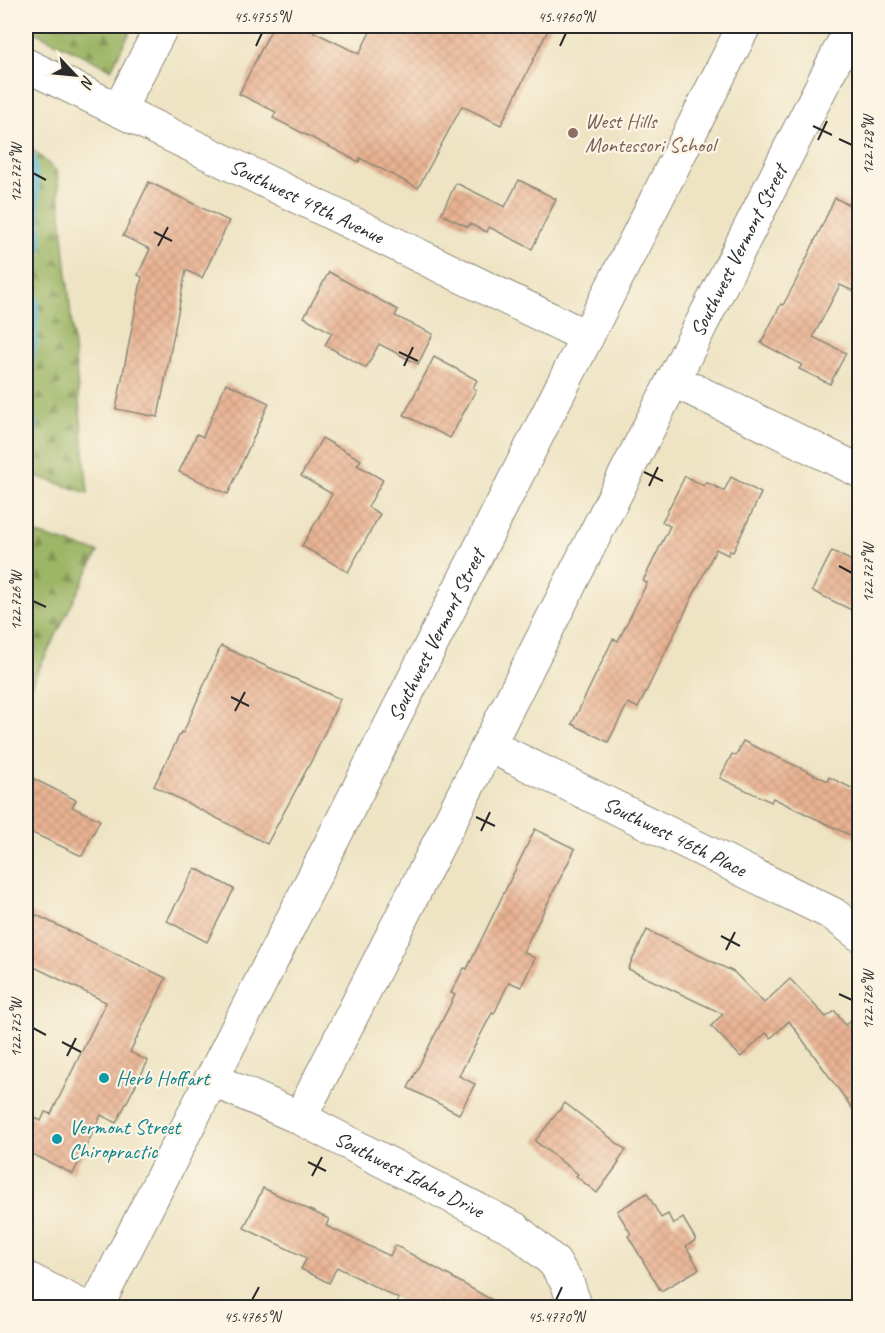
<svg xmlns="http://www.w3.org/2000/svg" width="885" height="1333" viewBox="0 0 885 1333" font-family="Caveat,sans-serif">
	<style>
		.forest { fill: url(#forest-firs); stroke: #647048; stroke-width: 1.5 }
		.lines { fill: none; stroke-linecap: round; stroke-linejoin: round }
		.stream { stroke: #56bbd5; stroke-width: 10 }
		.building { fill: url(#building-cross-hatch) }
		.minor-casing { stroke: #8c8878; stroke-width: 35 }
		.major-casing { stroke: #8c8878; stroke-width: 35 }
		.minor { stroke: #fff; stroke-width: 33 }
		.major { stroke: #fff; stroke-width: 33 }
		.ticks { fill: none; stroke: #2b2b2b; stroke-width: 2 }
		.education-dot { fill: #8d6e63; stroke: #fcf5e5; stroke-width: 2 }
		.culture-dot { fill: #0f9aa8; stroke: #fcf5e5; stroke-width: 2 }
		.labels { text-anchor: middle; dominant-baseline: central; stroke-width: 4.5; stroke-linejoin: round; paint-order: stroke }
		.education-label { font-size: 21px; fill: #785e54; stroke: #fcf5e5; text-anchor: start }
		.street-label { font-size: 21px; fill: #2b2b2b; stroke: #fcf5e5 }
		.culture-label { font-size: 21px; fill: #0d838f; stroke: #fcf5e5; text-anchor: start }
		.neatline { fill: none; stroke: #2b2b2b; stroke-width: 2 }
		.ticks-label { font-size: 15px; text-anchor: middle; fill: #2b2b2b }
	</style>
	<defs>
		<pattern id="forest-firs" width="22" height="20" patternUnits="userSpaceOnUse" patternTransform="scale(1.5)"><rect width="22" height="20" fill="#9db566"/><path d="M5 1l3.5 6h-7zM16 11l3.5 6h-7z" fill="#809354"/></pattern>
		<pattern id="building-cross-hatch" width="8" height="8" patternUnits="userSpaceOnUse" patternTransform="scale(1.5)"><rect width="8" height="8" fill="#e9b292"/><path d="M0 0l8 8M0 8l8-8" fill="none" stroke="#c8997e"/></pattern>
	</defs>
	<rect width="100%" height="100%" fill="#fcf5e5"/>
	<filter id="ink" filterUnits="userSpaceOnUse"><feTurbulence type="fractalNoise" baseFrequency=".0167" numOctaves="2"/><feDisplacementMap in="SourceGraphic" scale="12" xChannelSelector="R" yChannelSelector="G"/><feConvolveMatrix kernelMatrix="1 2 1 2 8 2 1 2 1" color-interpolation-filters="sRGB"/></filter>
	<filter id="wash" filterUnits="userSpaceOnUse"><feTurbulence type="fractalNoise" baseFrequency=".008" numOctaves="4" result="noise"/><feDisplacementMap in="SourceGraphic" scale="24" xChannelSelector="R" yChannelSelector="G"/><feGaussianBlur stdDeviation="1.35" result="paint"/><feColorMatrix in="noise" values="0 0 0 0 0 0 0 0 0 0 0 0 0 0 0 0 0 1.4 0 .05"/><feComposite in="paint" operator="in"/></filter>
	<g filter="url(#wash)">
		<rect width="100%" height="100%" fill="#eee4c4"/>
		<!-- forest -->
		<g class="forest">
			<path d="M26 26H133L111 69 26 28Z"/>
			<path d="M26 143 57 172 88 493 26 473Z"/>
			<path d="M26 531 98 552 26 695Z"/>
		</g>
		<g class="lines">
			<!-- stream -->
			<g class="stream">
				<path d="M26 147 32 162 38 243 31 280 34 300 32 343 26 380"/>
				<path d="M26 412 33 425 27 457"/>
			</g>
		</g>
		<g id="blocks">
			<!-- building -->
			<g class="building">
				<path d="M273 26H302L359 54 373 26H550L501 125 462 106 418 188 360 158 359 162 273 118 276 112 239 94Z"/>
				<path d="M519 180 556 199 532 249 489 227 487 232 470 224 468 227 441 214 456 183 505 207Z"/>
				<path d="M149 182 229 221 202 278 186 270 158 417 116 409 142 277 138 275 150 249 123 236Z"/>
				<path d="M835 198 860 210V294L840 285 813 337 846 353 830 384 799 369 802 365 761 343 781 304 783 305 795 283Z"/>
				<path d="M329 272 398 310 395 316 433 334 418 364 379 344 366 368 325 345 332 333 304 317Z"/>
				<path d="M434 357 477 380 473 388 476 390 450 438 404 415Z"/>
				<path d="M226 383 269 403 228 494 179 472 197 434 203 437Z"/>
				<path d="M322 438 361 460 357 465 383 480 368 507 380 514 348 572 302 546 332 494 301 476Z"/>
				<path d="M685 476 704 486 706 482 724 491 731 477 761 493 733 552 730 551 728 555 716 549 638 708 628 703 608 742 572 724 613 639 618 641 647 583 643 581 670 526 662 522Z"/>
				<path d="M832 551 860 565V614L812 591Z"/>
				<path d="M221 646 340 699 315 754 267 844 154 786 181 732 183 733Z"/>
				<path d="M743 741 828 781 829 777 860 792V840L773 798 771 802 720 778 732 754 736 756Z"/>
				<path d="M26 775 76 800 72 807 100 820 82 856 26 830Z"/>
				<path d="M535 829 575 849 523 952 535 958 521 987 509 982 494 1014 492 1013 459 1076 475 1084 459 1114 408 1088 455 995 451 993 464 968 467 969Z"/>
				<path d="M195 868 234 889 207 942 167 921Z"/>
				<path d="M26 910 166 978 130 1052 148 1061 116 1123 101 1115 73 1174 26 1151V1113L41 1121 45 1112 51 1114 106 1002 26 963Z"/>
				<path d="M647 930 734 972 764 1003 790 979 826 1017 835 1011 845 1025 860 1015V1119L789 1021 771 1038 766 1033 741 1057 711 1026 723 1014 628 969Z"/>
				<path d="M565 1103 626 1150 618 1162 619 1163 597 1193 576 1176 578 1174 535 1141Z"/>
				<path d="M263 1188 329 1219 326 1226 390 1256 395 1245 506 1308H394L399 1299 337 1267 329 1283 301 1269 307 1258 244 1228Z"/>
				<path d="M647 1193 661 1218 668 1214 673 1224 683 1218 696 1240 686 1246 699 1269 661 1291 628 1236 631 1234 617 1211Z"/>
			</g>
		</g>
	</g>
	<g filter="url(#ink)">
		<use href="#blocks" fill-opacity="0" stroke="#8c8878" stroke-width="1.5"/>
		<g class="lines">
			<defs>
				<g id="minor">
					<path id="s1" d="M26 65 587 337"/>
					<path d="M119 110 162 26"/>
					<path d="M673 380 860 471"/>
					<path id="s2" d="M488 745 833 914 860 935"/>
					<path id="s3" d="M211 1079 300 1118 515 1229 554 1262 567 1282 576 1308"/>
					<path id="s4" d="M300 1118 852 26"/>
					<path d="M26 1278 85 1308"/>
				</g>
				<g id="major">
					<path id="s5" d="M96 1308 744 26"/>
				</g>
			</defs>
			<!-- minor casing -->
			<use href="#minor" class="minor-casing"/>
			<!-- major casing -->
			<use href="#major" class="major-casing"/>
			<!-- minor -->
			<use href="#minor" class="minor"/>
			<!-- major -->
			<use href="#major" class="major"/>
		</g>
	</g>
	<!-- ticks -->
	<path class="ticks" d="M256 46 262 33M560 46 566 33M813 126 832 135M839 139 852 145M818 140 827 121M33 173 46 180M154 232 172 241M158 246 168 227M399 352 418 361M404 366 413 347M644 472 663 481M649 486 658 467M839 566 852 573M33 601 46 607M231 697 249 706M235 711 245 692M476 817 495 826M481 831 490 812M721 936 740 946M726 950 735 932M839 994 852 1000M33 1028 46 1035M62 1042 81 1052M67 1056 76 1038M308 1162 326 1171M312 1176 322 1157M252 1300 259 1287M556 1300 562 1287"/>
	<!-- markers -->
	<circle class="education-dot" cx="573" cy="133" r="6"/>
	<g class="culture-dot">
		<circle cx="104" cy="1078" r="6"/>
		<circle cx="57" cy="1139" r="6"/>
	</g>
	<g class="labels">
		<!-- education labels -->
		<g class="education-label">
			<text x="585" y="121">West Hills<tspan x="585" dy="24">Montessori School</tspan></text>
		</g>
		<!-- street labels -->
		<g class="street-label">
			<text stroke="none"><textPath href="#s1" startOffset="312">Southwest 49th Avenue</textPath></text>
			<text stroke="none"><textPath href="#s4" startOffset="972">Southwest Vermont Street</textPath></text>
			<text stroke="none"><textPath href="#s5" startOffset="754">Southwest Vermont Street</textPath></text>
			<text stroke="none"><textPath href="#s2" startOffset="208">Southwest 46th Place</textPath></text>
			<text stroke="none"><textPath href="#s3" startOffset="220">Southwest Idaho Drive</textPath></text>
		</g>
		<!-- culture labels -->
		<g class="culture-label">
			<text x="116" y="1078">Herb Hoffart</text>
			<text x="69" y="1127">Vermont Street<tspan x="69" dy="24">Chiropractic</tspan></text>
		</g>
	</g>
	<!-- margin -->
	<rect width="885" height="1333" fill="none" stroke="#fcf5e5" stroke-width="66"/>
	<!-- north arrow -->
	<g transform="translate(75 75) rotate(116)" stroke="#fcf5e5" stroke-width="4.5" paint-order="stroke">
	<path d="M0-4.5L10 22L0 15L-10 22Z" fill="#2b2b2b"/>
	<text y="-9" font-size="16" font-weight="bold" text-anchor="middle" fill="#2b2b2b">N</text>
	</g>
	<rect x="33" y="33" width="819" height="1267" class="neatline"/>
	<g class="ticks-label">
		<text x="262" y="22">45.4755°N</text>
		<text x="566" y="22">45.4760°N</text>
		<text transform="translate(868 145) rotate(-90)" y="5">122.728°W</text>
		<text transform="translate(16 173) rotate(-90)" y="5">122.727°W</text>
		<text transform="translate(868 573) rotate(-90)" y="5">122.727°W</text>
		<text transform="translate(16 601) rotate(-90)" y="5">122.726°W</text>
		<text transform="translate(868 1000) rotate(-90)" y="5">122.726°W</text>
		<text transform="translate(16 1028) rotate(-90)" y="5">122.725°W</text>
		<text x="252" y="1322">45.4765°N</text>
		<text x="556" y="1322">45.4770°N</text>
	</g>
</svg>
